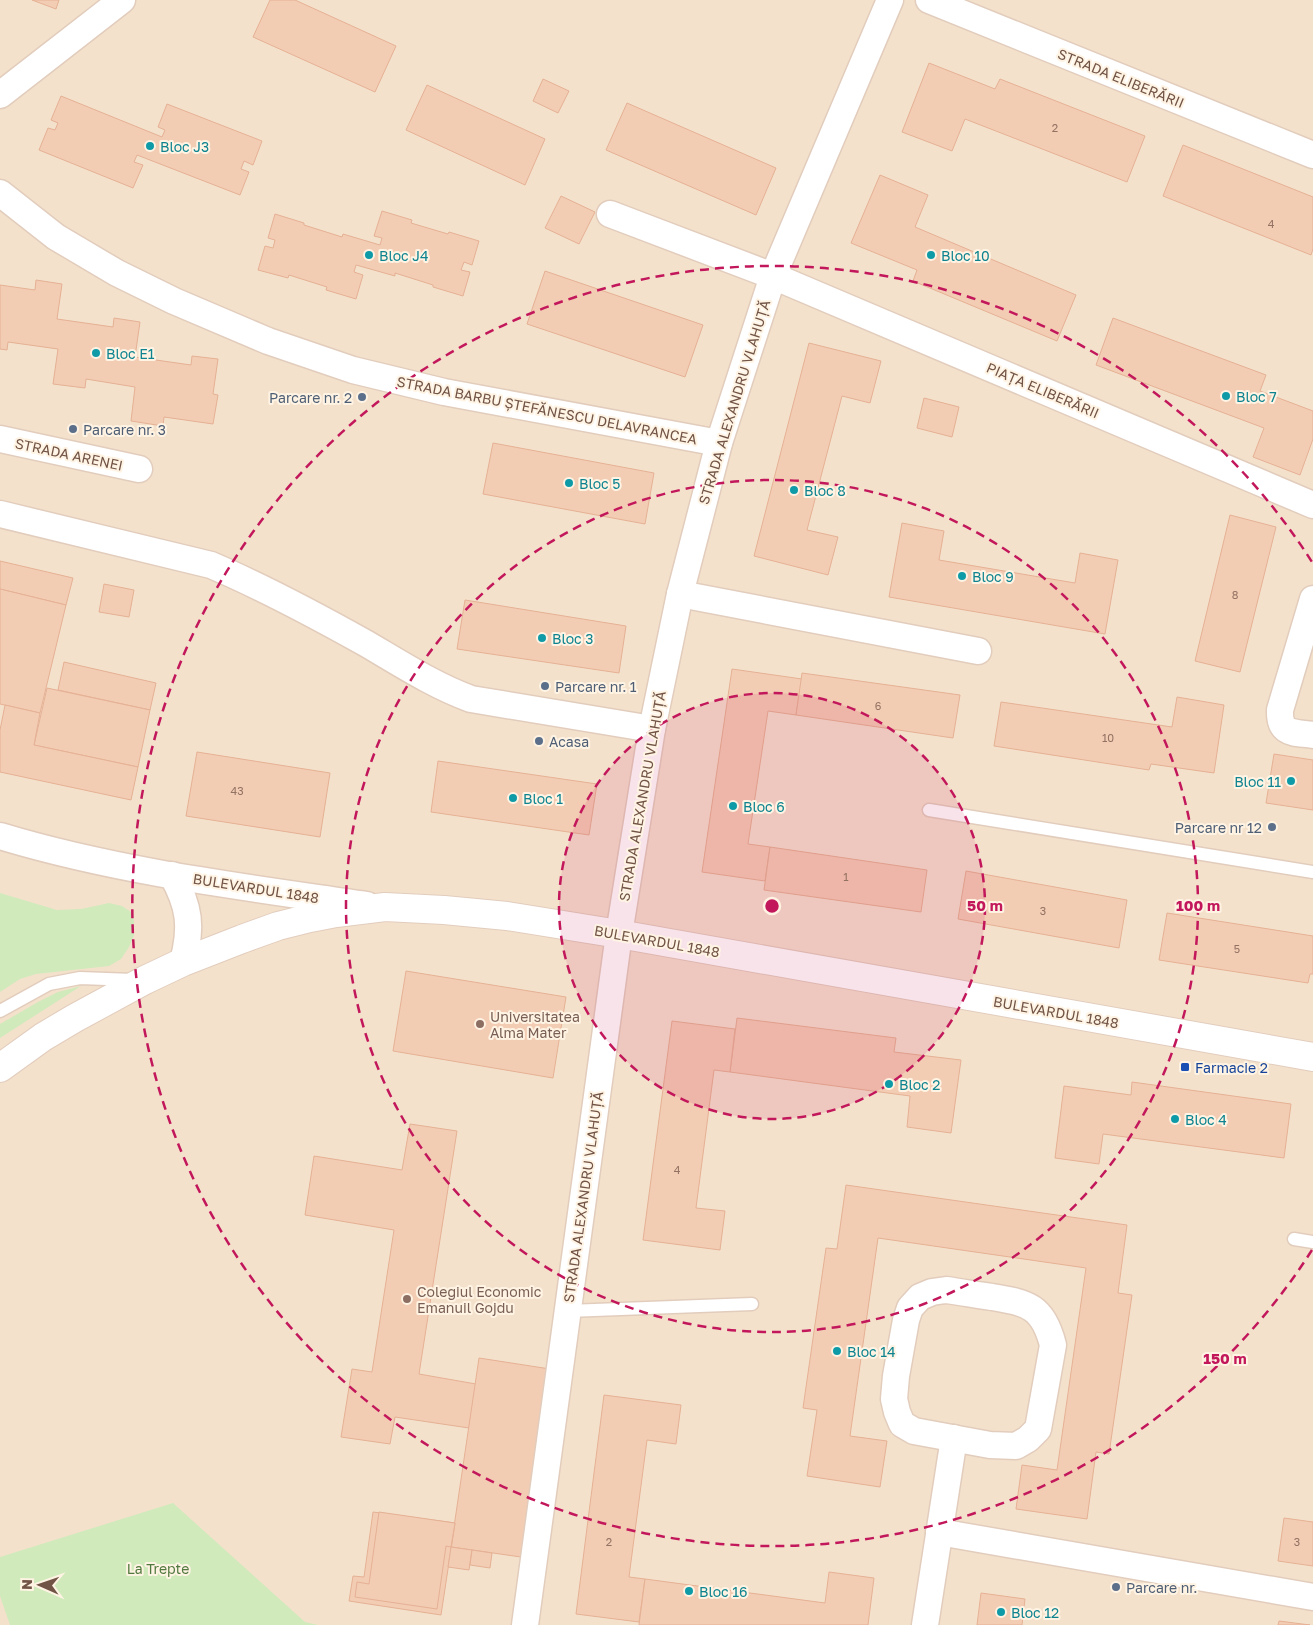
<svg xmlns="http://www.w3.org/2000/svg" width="1313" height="1625" viewBox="0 0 1313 1625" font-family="'Golos Text',sans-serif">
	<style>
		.residential { fill: #f4e1cc }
		.green { fill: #d0eabc }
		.building { fill: #f3ccb4; stroke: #e5b194 }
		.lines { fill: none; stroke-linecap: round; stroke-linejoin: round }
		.service-casing { stroke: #e2cdbd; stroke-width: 15 }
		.minor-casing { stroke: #e2cdbd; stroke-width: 29 }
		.tertiary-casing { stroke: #e2cdbd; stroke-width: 30 }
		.service { stroke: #fff; stroke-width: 12 }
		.minor { stroke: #fff; stroke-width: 26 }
		.tertiary { stroke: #fff; stroke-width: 28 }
		.ring { fill: none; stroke: #c2185b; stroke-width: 2.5; stroke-dasharray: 9 6 }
		.culture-dot { fill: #0f9aa8; stroke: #fff4e4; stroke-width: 2 }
		.service-dot { fill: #5c6f8a; stroke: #fff4e4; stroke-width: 2 }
		.education-dot { fill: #8d6e63; stroke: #fff4e4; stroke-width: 2 }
		.transit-dot { fill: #1a4fb4; stroke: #fff4e4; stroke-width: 2 }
		.labels { text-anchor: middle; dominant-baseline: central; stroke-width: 4; stroke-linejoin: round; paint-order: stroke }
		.number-label { font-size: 11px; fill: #927262 }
		.street-label { font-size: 14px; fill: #725446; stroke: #fff4e4 }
		.culture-label { font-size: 14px; fill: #0d838f; stroke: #fff4e4; text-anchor: start }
		.service-label { font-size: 14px; fill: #4e5e75; stroke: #fff4e4; text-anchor: start }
		.education-label { font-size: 14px; fill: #785e54; stroke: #fff4e4; text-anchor: start }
		.transit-label { font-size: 14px; fill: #164399; stroke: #fff4e4; text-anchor: start }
		.park-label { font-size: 14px; fill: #51783e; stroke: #fff4e4 }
		.centre { fill: #c2185b; stroke: #fff4e4; stroke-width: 2.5 }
		.ring-label { font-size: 15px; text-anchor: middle; font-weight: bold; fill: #c2185b; stroke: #fff4e4; stroke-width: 4; stroke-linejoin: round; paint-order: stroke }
	</style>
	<rect width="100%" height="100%" fill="#fdf0dd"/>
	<!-- residential -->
	<rect class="residential" x="0" y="0" width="1313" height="1625"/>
	<!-- green -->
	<g class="green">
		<path d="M0 893 57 910 81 909 109 903 122 906 131 912 134 921V935L129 947 121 959 109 966 36 974 20 979 0 992Z"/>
		<path d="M81 986 0 1038V1024L38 1002 58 992Z"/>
		<path d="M173 1503 305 1622 318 1625H10L0 1596V1557Z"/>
	</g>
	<!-- building -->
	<g class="building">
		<path d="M32 0H59L56 9Z"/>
		<path d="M270 0H295L396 46 375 92 253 37Z"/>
		<path d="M929 63 995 89 1000 79 1145 136 1127 182 965 119 952 151 902 132Z"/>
		<path d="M543 79 569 91 558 113 533 101Z"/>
		<path d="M427 85 545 139 525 185 406 130Z"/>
		<path d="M61 96 162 137 165 130 158 127 167 104 262 141 253 165 244 161 241 169 249 172 240 195 137 155 134 162 143 165 133 188 39 150 48 128 55 130 58 123 51 120Z"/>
		<path d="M627 103 776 168 756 215 606 150Z"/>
		<path d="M1183 145 1313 197V249L1311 255 1163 196Z"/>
		<path d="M880 175 928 195 915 227 1076 295 1057 341 913 281 917 270 851 243Z"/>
		<path d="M561 196 595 212 579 244 545 228Z"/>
		<path d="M382 211 412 220 411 223 448 234 449 232 479 241 472 265 464 262 461 270 470 272 463 296 433 287V285L395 273V276L356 265 354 272 363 275 356 299 326 290 327 287 289 275 288 278 258 270 265 246 273 248 275 240 268 238 275 214 304 223V225L342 237 343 234 380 245 382 238 374 236Z"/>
		<path d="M545 271 703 325 685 377 527 324Z"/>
		<path d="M36 280 62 284 57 319 113 327 114 318 140 322 135 357 191 365 192 356 218 359 213 394 218 395 213 424 164 417 163 426 131 421 135 387 86 379 85 388 53 384 58 349 8 342 7 350 0 349V285L35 290Z"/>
		<path d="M1113 318 1266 375 1260 391 1313 411V439L1300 475 1253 457 1264 428 1096 365Z"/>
		<path d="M809 343 881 361 870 403 842 396 807 530 838 537 828 575 754 556Z"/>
		<path d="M924 398 959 407 952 437 917 428Z"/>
		<path d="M493 443 654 473 645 524 483 494Z"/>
		<path d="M1230 515 1276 527 1240 672 1195 661Z"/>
		<path d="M902 523 944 531 939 560 1075 583 1080 553 1118 560 1105 634 889 597Z"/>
		<path d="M0 561 73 578 66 605 0 589Z"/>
		<path d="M104 584 134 590 129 617 99 612Z"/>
		<path d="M0 589 66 605 40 713 0 704Z"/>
		<path d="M465 600 626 626 619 673 457 649Z"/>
		<path d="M64 662 156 683 150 710 58 690Z"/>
		<path d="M732 669 802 679 796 715 768 711 748 844 770 847 765 881 702 872Z"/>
		<path d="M802 673 960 695 953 738 796 715Z"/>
		<path d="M47 688 150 710 138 767 34 745Z"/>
		<path d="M1177 697 1224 705 1214 773 1151 764 1149 770 994 746 1001 702 1172 727Z"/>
		<path d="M5 705 40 713 34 745 138 767 131 800 0 772V730Z"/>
		<path d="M197 752 330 773 320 837 186 816Z"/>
		<path d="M1274 754 1313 760V810L1266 803Z"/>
		<path d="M438 761 597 784 589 835 431 812Z"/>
		<path d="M770 847 927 870 921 912 764 890Z"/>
		<path d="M966 871 1127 900 1119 948 958 919Z"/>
		<path d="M1167 913 1313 936V974H1310L1308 983 1159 960Z"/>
		<path d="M406 971 566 997 553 1078 393 1051Z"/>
		<path d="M737 1018 896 1038 894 1052 961 1060 951 1133 907 1127 910 1096 730 1072Z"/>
		<path d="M672 1021 735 1029 730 1072 714 1070 696 1208 725 1211 720 1250 643 1240Z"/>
		<path d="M1132 1082 1291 1104 1284 1158 1103 1134 1099 1164 1055 1158 1064 1086 1131 1095Z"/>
		<path d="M410 1124 457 1131 419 1374 476 1384 469 1428 395 1417 390 1444 341 1437 352 1369 372 1372 394 1230 305 1215 314 1156 402 1170Z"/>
		<path d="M846 1185 1127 1225 1118 1293 1132 1295 1109 1454 1096 1452 1087 1519 1016 1509 1022 1465 1057 1470 1086 1268 878 1238 850 1436 887 1441 880 1487 807 1476 817 1410 803 1408 826 1248 837 1249Z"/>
		<path d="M479 1358 550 1369 521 1557 451 1547Z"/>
		<path d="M604 1395 681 1405 676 1444 647 1440 629 1577 645 1579 639 1622 576 1614Z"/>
		<path d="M373 1512 455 1523 441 1615 349 1601 353 1576 364 1577Z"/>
		<path d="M379 1512 455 1523 451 1547 446 1546 437 1609 355 1597 357 1582 369 1584Z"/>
		<path d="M1284 1518 1313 1522V1566L1278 1561Z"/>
		<path d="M451 1547 472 1550 469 1570 448 1567Z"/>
		<path d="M472 1550 492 1553 490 1568 470 1565Z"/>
		<path d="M829 1572 874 1578 868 1625H639L645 1579 825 1603Z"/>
		<path d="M981 1593 1025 1599 1022 1625H977Z"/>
		<path d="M1279 1621 1310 1625H1278Z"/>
	</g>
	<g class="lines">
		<defs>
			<g id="service">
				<path d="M929 810 1313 872"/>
				<path d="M0 1011 49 984 80 978 133 980"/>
				<path d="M1294 1239 1313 1242"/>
				<path d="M568 1311 752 1304"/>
			</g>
			<g id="minor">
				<path d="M929 0 1313 155"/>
				<path d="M0 95 122 0"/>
				<path d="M0 193 56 237 117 273 174 301 268 341 353 370 444 392 719 443"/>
				<path d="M610 214 773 276 1313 505"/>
				<path d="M0 439 139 469"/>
				<path d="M0 514 211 565C265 588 317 616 367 644 401 664 435 686 471 699L652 729"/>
				<path d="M680 594 978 651"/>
				<path d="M1313 599 1280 710C1279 735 1293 732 1313 735"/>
				<path d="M0 836C119 872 244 887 367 905"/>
				<path d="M172 875C190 907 192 927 183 962"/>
				<path d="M946 1290C961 1292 977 1295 992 1297 1028 1303 1043 1306 1053 1345L1038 1429 1028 1439 1016 1446 990 1445 914 1431 902 1424 897 1412 894 1399 896 1376 906 1320 910 1308 920 1297 932 1292Z"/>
				<path d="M939 1532 1313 1597"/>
				<path d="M525 1625 619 934 652 729 680 594 719 443 773 276 890 0"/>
				<path d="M925 1625 954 1438"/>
			</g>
			<path id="tertiary" d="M0 1068 43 1037 75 1018 145 980 183 962 242 939 278 926 310 918 336 913 385 907 444 910 507 916 619 934 1313 1057"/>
		</defs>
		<!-- service casing -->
		<use href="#service" class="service-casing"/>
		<!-- minor casing -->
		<use href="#minor" class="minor-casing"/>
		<!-- tertiary casing -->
		<use href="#tertiary" class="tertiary-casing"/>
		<!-- service -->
		<use href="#service" class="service"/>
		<!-- minor -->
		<use href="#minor" class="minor"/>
		<!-- tertiary -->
		<use href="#tertiary" class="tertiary"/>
	</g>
	<!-- distance rings -->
	<circle cx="772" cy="906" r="213" fill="#c2185b" fill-opacity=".12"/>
	<g class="ring">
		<circle cx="772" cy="906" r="213"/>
		<circle cx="772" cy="906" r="426"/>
		<path d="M1312 1250A640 640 0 1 1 1312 562"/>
	</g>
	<!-- markers -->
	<g class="culture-dot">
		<circle cx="150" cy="146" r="5"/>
		<circle cx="369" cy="255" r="5"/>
		<circle cx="931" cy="255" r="5"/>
		<circle cx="96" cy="353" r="5"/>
		<circle cx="1226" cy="396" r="5"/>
		<circle cx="569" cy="483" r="5"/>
		<circle cx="794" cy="490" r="5"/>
		<circle cx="962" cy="576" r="5"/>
		<circle cx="542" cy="638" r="5"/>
		<circle cx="1291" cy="781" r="5"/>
		<circle cx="513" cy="798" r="5"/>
		<circle cx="733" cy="806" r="5"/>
		<circle cx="889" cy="1084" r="5"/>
		<circle cx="1175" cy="1119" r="5"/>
		<circle cx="837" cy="1351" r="5"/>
		<circle cx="689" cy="1591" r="5"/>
		<circle cx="1001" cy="1612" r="5"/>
	</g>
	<g class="service-dot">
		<circle cx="362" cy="397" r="5"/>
		<circle cx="73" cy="429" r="5"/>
		<circle cx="545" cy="686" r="5"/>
		<circle cx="539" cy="741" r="5"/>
		<circle cx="1272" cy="827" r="5"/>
		<circle cx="1116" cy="1587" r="5"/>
	</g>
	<g class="education-dot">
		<circle cx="480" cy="1024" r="5"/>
		<circle cx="407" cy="1299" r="5"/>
	</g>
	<rect class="transit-dot" x="1180" y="1062" width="10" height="10" rx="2.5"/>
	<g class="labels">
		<!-- number labels -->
		<g class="number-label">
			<text x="1055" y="127">2</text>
			<text x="1271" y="223">4</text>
			<text x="1235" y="594">8</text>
			<text x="878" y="705">6</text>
			<text x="1108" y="737">10</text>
			<text x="237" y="790">43</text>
			<text x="846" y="876">1</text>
			<text x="1043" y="910">3</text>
			<text x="1237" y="948">5</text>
			<text x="677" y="1169">4</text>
			<text x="609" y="1541">2</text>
			<text x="1297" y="1541">3</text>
		</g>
		<!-- street labels -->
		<g class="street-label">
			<text transform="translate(1121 78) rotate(22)">STRADA ELIBERĂRII</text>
			<text transform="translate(1043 390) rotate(23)">PIAȚA ELIBERĂRII</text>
			<text transform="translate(734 402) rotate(-73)">STRADA ALEXANDRU VLAHUȚĂ</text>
			<text transform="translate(547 410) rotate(11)">STRADA BARBU ȘTEFĂNESCU DELAVRANCEA</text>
			<text transform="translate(69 454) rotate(12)">STRADA ARENEI</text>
			<text transform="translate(642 796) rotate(-80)">STRADA ALEXANDRU VLAHUȚĂ</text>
			<text transform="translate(256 888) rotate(9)">BULEVARDUL 1848</text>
			<text transform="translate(657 941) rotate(10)">BULEVARDUL 1848</text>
			<text transform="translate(1056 1012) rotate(10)">BULEVARDUL 1848</text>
			<text transform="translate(583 1197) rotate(-82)">STRADA ALEXANDRU VLAHUȚĂ</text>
		</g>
		<!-- culture labels -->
		<g class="culture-label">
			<text x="160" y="146">Bloc J3</text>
			<text x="379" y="255">Bloc J4</text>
			<text x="941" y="255">Bloc 10</text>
			<text x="106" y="353">Bloc E1</text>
			<text x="1236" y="396">Bloc 7</text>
			<text x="579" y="483">Bloc 5</text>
			<text x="804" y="490">Bloc 8</text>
			<text x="972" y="576">Bloc 9</text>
			<text x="552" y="638">Bloc 3</text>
			<text x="1281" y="781" text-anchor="end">Bloc 11</text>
			<text x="523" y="798">Bloc 1</text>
			<text x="743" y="806">Bloc 6</text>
			<text x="899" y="1084">Bloc 2</text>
			<text x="1185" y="1119">Bloc 4</text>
			<text x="847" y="1351">Bloc 14</text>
			<text x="699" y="1591">Bloc 16</text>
			<text x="1011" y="1612">Bloc 12</text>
		</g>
		<!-- service labels -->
		<g class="service-label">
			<text x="352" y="397" text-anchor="end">Parcare nr. 2</text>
			<text x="83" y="429">Parcare nr. 3</text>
			<text x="555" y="686">Parcare nr. 1</text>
			<text x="549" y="741">Acasa</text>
			<text x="1262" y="827" text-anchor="end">Parcare nr 12</text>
			<text x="1126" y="1587">Parcare nr.</text>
		</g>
		<!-- education labels -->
		<g class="education-label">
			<text x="490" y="1016">Universitatea<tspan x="490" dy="16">Alma Mater</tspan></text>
			<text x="417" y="1291">Colegiul Economic<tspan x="417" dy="16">Emanuil Gojdu</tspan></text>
		</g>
		<!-- transit labels -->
		<g class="transit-label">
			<text x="1195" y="1067">Farmacie 2</text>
		</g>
		<!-- park labels -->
		<g class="park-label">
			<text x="158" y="1568">La Trepte</text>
		</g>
	</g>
	<circle cx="772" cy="906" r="8" class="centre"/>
	<g class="ring-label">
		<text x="985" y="911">50 m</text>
		<text x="1198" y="911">100 m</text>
		<text x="1225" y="1364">150 m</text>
	</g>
	<!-- north arrow -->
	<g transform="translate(40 1585) rotate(272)" stroke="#fff4e4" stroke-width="4" paint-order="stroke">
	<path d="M0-4L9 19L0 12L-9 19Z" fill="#725446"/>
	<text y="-8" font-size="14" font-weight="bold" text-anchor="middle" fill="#725446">N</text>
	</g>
</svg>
